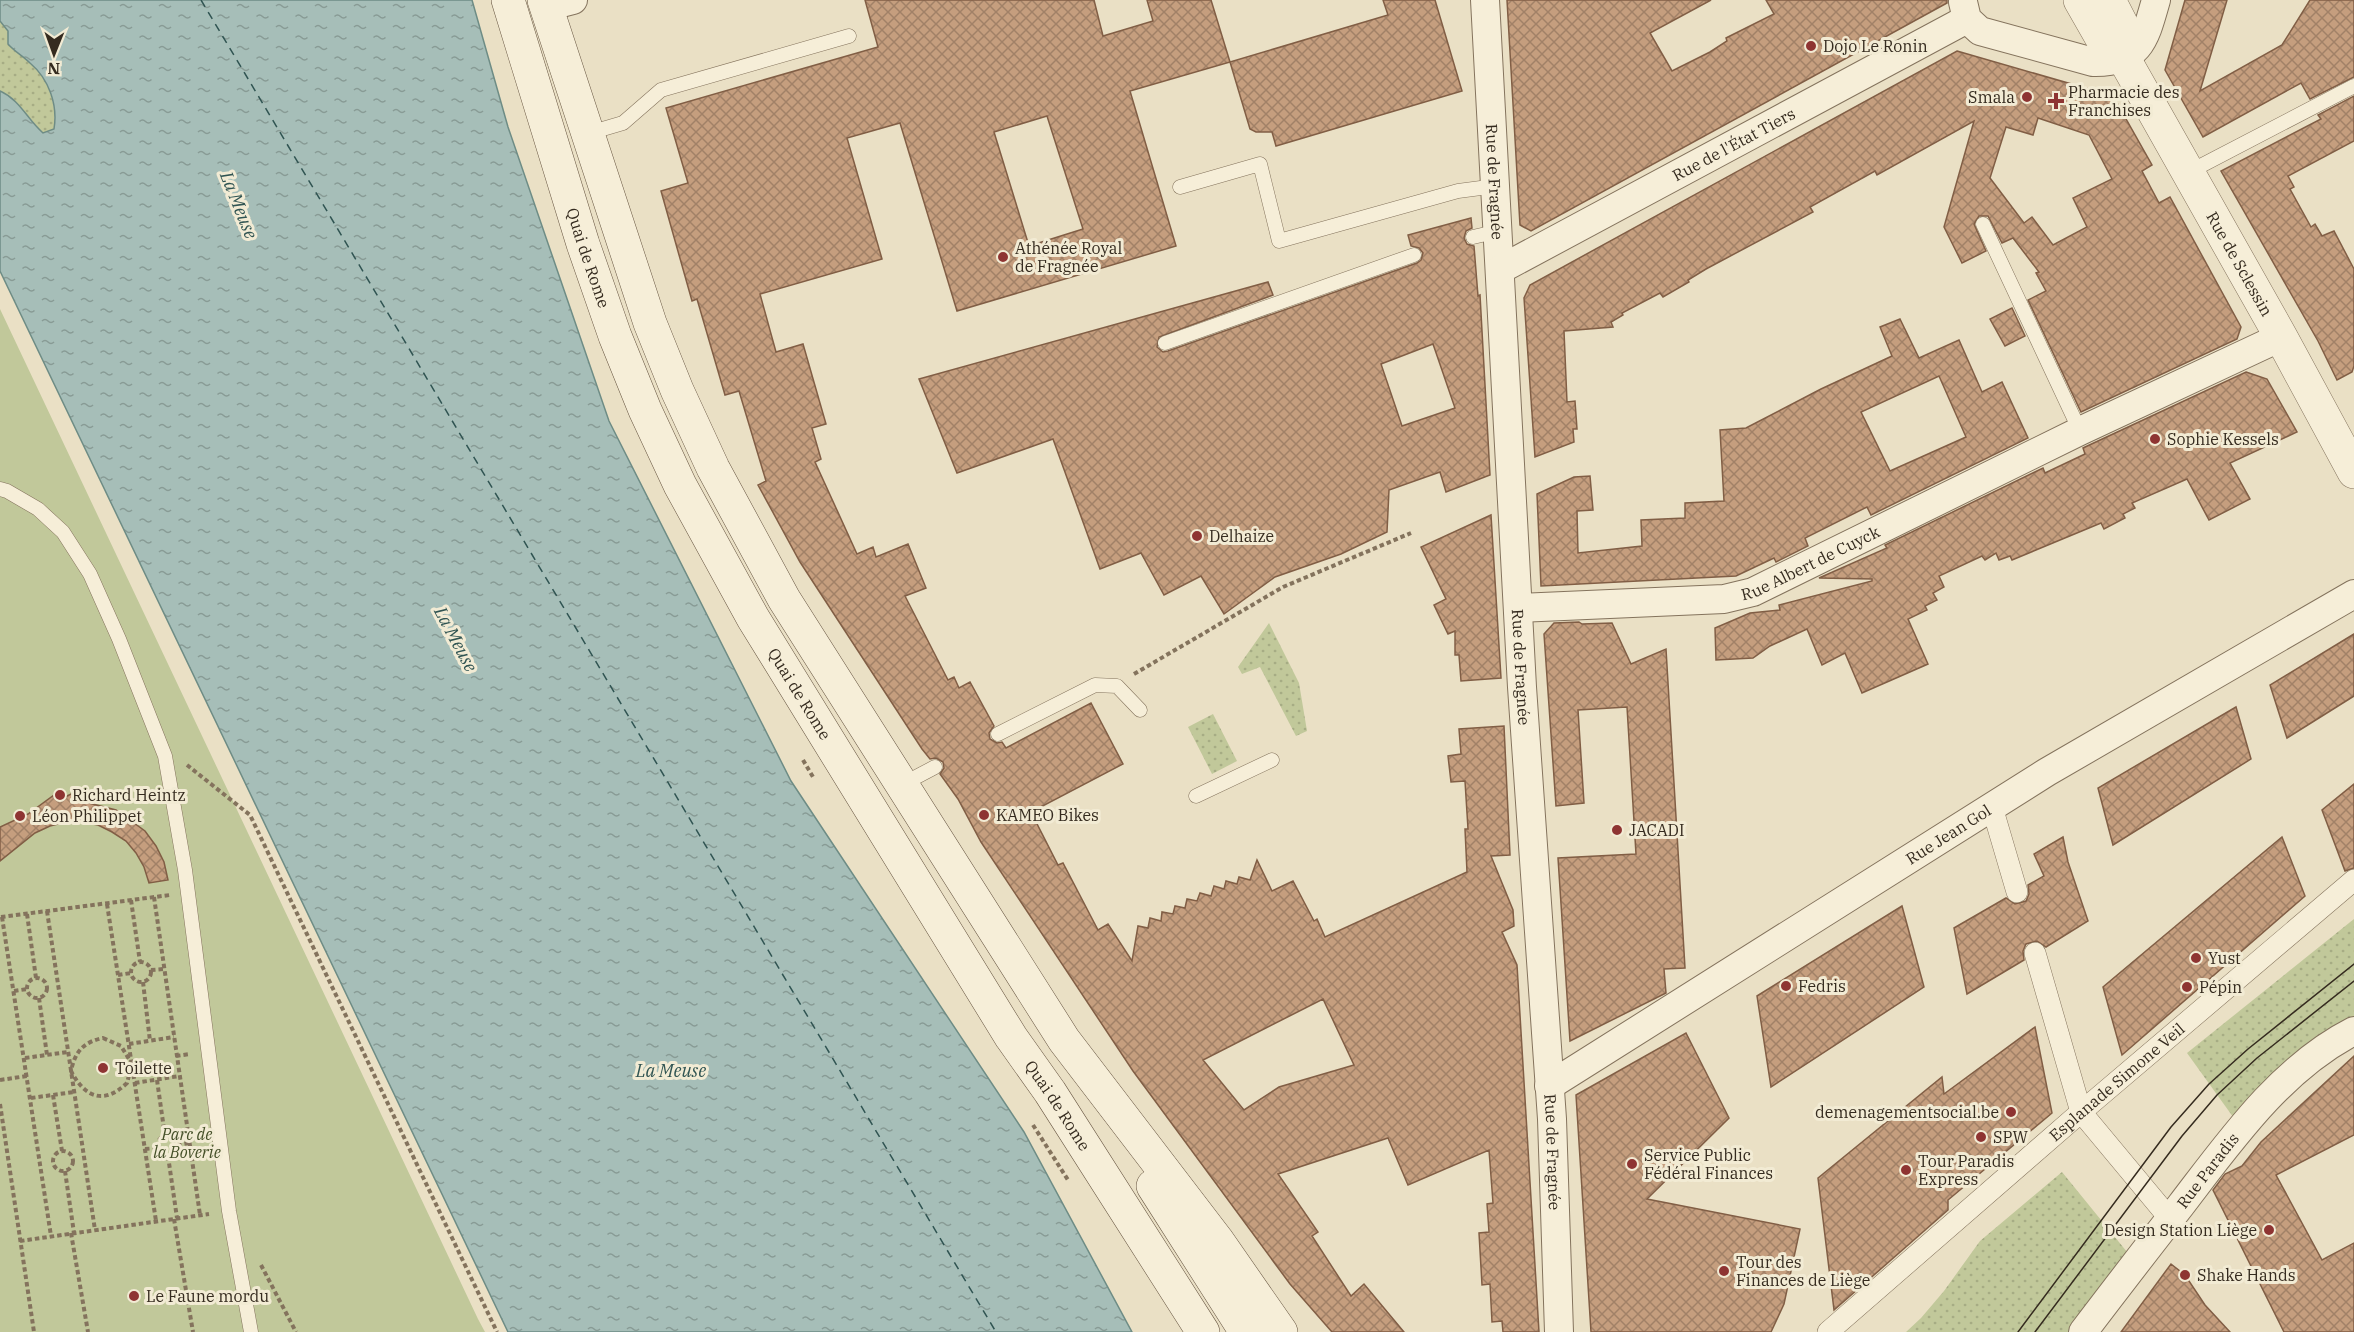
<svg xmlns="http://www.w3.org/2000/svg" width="2354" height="1332" viewBox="0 0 2354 1332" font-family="'IBM Plex Serif',serif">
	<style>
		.grass { fill: url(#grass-dots) }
		.park { fill: #c1c89a }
		.water { fill: url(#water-ripples); stroke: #6e8c85; stroke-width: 1.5 }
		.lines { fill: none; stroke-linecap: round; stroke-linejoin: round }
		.ferry { stroke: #305452; stroke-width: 1.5; stroke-dasharray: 8 6; stroke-linecap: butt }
		.building { fill: url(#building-cross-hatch); stroke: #815e45; stroke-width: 1.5; fill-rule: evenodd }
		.service-casing { stroke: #84735d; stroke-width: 15 }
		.pedestrian-casing { stroke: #84735d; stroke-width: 22 }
		.minor-casing { stroke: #84735d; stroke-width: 30 }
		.tertiary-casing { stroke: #84735d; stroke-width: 34 }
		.secondary-casing { stroke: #665440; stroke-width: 34 }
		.path { stroke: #84735d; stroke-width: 4; stroke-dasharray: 4.5 3; stroke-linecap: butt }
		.service { stroke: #f6eed8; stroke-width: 14 }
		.pedestrian { stroke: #f6eed8; stroke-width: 21 }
		.minor { stroke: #f6eed8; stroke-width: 28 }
		.tertiary { stroke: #f6eed8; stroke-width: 33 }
		.secondary { stroke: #f6eed8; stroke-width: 33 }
		.tram { stroke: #352b1f; stroke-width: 1.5 }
		.poi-dot { fill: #8e3432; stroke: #f2ebd4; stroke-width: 2 }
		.labels { text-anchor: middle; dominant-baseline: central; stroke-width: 6; stroke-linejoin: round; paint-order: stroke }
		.poi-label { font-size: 16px; fill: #352b1f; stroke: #f2ebd4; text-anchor: start }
		.street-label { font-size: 16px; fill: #352b1f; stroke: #f2ebd4 }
		.park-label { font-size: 16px; font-style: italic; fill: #455028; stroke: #f2ebd4 }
		.water-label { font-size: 18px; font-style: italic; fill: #305452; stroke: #f2ebd4 }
	</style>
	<defs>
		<pattern id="grass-dots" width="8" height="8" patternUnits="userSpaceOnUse" patternTransform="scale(1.5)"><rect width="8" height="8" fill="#c1c89a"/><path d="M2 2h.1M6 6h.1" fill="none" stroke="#a6ac84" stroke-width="1.8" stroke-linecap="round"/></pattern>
		<pattern id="water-ripples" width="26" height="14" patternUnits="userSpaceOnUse" patternTransform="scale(1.5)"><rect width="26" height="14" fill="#a6beb8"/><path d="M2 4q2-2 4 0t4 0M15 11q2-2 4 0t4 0" fill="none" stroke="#889b95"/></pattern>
		<pattern id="building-cross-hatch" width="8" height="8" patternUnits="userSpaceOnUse" patternTransform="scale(1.5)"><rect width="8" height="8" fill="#c59e7e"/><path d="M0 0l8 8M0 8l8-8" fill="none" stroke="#a18167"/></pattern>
	</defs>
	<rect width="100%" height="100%" fill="#eae0c5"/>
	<!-- grass -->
	<g class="grass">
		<path d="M0 21 8 31V44C15 52 23 56 30 63 49 79 57 105 54 129L43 133 30 118 0 91Z"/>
		<path d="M1269 623 1299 683 1307 731 1296 736 1260 667 1242 674 1238 667Z"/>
		<path d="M1213 714 1237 761 1212 774 1188 727Z"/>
		<path d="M2354 919V1031L2241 1128 2187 1053Z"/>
		<path d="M2062 1172 2136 1263 2084 1332H1906L1921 1318 1944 1291 1980 1241Z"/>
	</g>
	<!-- park -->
	<path class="park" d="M0 309 478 1319 485 1332H0Z"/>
	<!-- water -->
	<path class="water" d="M0 0H472L508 127 609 421 791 781 1024 1132 1132 1332H508L0 271V91C20 100 27 119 43 133L54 129C58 105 49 79 30 63 23 56 15 52 8 44V31L0 21Z"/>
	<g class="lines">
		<!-- ferry -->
		<path class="ferry" d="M201 0 996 1332"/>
	</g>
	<!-- building -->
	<g class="building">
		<path d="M865 0H1094L1103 36 1153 21 1147 0H1211L1230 62 1130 91 1176 246 957 311 900 123 847 138 882 259 760 294 776 352 803 344 826 424 812 428 821 459 815 462 857 554 873 547 876 557 908 544 926 588 905 596 948 680 954 677 959 688 970 682 994 726 989 733 990 739 997 743 1002 742 1006 748 1091 703 1123 764 1031 812 1058 865 1063 863 1098 930 1108 924 1132 961 1138 926 1148 928 1150 918 1161 921 1162 912 1173 914 1175 906 1185 908 1187 899 1197 901 1200 893 1211 896 1214 886 1224 889 1226 881 1237 884 1239 877 1250 880 1257 860 1272 891 1293 881 1314 921 1317 919 1325 937 1467 872 1465 829H1468L1465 781 1451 782 1448 756 1461 754 1459 729 1504 726 1510 855 1491 856 1513 910 1514 926 1502 932 1517 965 1539 1332H1503L1502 1321 1492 1322 1490 1284 1482 1285 1479 1233 1489 1232 1487 1204 1493 1203 1489 1150 1408 1185 1388 1138 1278 1174 1318 1232 1312 1236 1351 1296 1364 1284 1404 1332H1332L1290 1284 1133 1071 981 842 958 799 940 774 944 768 943 762 936 758 930 759 922 749 800 562 758 485 766 481 739 391 725 395 697 299 692 301 661 191 688 183 666 108 878 47ZM1047 116 1083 229 1029 246 994 132ZM1323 999 1354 1065 1279 1087 1244 1110 1203 1060Z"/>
		<path d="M1383 0H1435L1462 91 1276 146 1272 132H1256L1250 129 1230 62 1388 15Z"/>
		<path d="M1507 0H1711L1650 33 1672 71 1710 52 1727 41 1726 38 1774 14 1766 0H1947V3L1531 231 1520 225Z"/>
		<path d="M2185 0H2227L2200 91 2282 45 2310 0H2354V77L2310 99 2301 83 2203 137 2165 70Z"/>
		<path d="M1957 51 2113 96 2152 165 2142 171 2159 203 2170 197 2241 327 2237 339 2081 412 2028 300 2046 291 2036 273 2039 272 2013 238 2002 243 1988 216H1979L1974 224 1986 251 1962 263 1944 227 1974 121 1877 175 1875 171 1810 207 1813 212 1706 269 1688 280 1689 282 1663 297 1660 293 1622 313 1623 315 1611 322 1613 327 1564 331 1567 402 1575 401 1577 429H1573L1574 442 1535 457 1524 298 1530 285ZM2038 118 2089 135 2112 179 2073 198 2087 227 2053 245 2032 217 2024 223 1990 178 2006 127 2033 135Z"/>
		<path d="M2354 96V141L2288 176 2294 187 2290 189 2311 227 2315 224 2322 236 2334 231 2354 269V366L2352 372 2337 380 2318 341 2221 171 2321 119 2318 115Z"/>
		<path d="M1471 218 1472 228 1466 231 1464 238 1467 244 1474 246 1478 296 1480 295 1490 475 1446 492 1440 472 1389 490 1387 532 1341 554 1275 577 1224 614 1201 576 1164 595 1141 553 1100 569 1053 439 957 473 919 379 1268 282 1273 295 1159 337 1157 347 1163 352 1168 351 1417 263 1421 260 1423 253 1419 248 1411 246 1408 235ZM1433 344 1455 408 1402 426 1381 364Z"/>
		<path d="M2012 308 2025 336 2005 346 1990 319Z"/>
		<path d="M1900 319 1919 358 1959 340 1982 392 2002 382 2028 438 1871 515 1867 507 1805 538 1808 546 1776 562 1774 558 1736 576 1541 586 1537 494 1574 477 1590 476 1593 510 1577 511 1578 553 1642 546 1641 520 1685 518V503L1724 501 1720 430 1746 428 1821 389 1892 356 1880 327ZM1939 376 1966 437 1890 471 1861 412Z"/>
		<path d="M2246 372 2267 379 2297 432 2230 463 2250 499 2209 520 2187 479 2132 503 2135 508 2123 514 2125 518 2104 529 2101 523 2012 560 2010 556 1999 560 1996 553 1985 560 1982 556 1939 576 1944 587 1933 593 1937 600 1925 606 1927 610 1908 619 1928 664 1862 693 1845 653 1822 665 1807 629 1770 646 1753 658 1716 660 1715 628 1750 613 1780 610 1779 605 1872 581V579L1819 578 1887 548 1885 545 2043 468 2045 473 2085 454 2083 448Z"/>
		<path d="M1491 515 1501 678 1461 681 1459 655H1455V631L1448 634 1434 605 1446 599 1421 547Z"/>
		<path d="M1579 622 1582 624 1612 623 1631 664 1666 649 1685 968 1664 969 1666 993 1570 1041 1558 858 1636 854 1627 707 1578 710 1584 803 1556 806 1544 634 1554 623Z"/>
		<path d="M2354 634V696L2287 738 2270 685Z"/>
		<path d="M2236 707 2251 759 2113 845 2098 788Z"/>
		<path d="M2354 784V868L2345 871 2322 810Z"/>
		<path d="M80 790 85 802 116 810 145 831 156 846 164 862 168 880 149 883 144 867 136 853 126 841 112 832 98 825 82 822H66L50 826 35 833 0 861V827L28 814 54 795 58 800Z"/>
		<path d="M2063 837 2068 862 2088 921 2046 947 2037 941 2026 944 2023 951 2024 960 1967 994 1954 928 2006 898 2015 904 2026 901 2029 894 2028 885 2044 876 2034 854Z"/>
		<path d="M2282 837 2305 896 2122 1055 2103 987Z"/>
		<path d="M1902 906 1924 987 1771 1087 1757 996Z"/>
		<path d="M2035 1027 2052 1113 1948 1200V1210L1834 1310 1818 1178 1942 1077 1944 1094Z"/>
		<path d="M1686 1033 1729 1118 1647 1199 1800 1229 1784 1304 1771 1332H1591L1576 1095Z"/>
		<path d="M2354 1056V1135L2276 1175 2322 1260 2354 1243V1332H2284L2213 1190 2225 1174 2242 1166 2261 1142Z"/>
		<path d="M2171 1264 2185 1275 2205 1305 2230 1332H2121Z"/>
	</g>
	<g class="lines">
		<defs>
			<g id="service">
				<path d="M589 133 623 123 661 90 849 36"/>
				<path d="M2187 173 2354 86"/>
				<path d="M1180 187 1260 164 1279 241 1458 191 1496 186"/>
				<path d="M1983 224 2080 431"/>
				<path d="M1473 237 1499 231"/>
				<path d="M1165 343 1414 255"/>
				<path d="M0 489 7 491 38 509 63 532 90 574 119 639 165 756 185 870 229 1211 251 1332"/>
				<path d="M998 734 1095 685 1117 686 1140 710"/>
				<path d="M901 785 935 767"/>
				<path d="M1196 796 1272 760"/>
			</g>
			<g id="pedestrian">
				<path d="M1992 807 2017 892"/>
				<path d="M2035 953 2081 1112 2170 1219"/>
				<path id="s1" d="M1828 1332 2081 1112 2354 880"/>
			</g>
			<g id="minor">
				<path id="s2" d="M1485 0 1522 687 1552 1119 1559 1332"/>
				<path d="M1963 2 1967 19 1980 31 2093 62C2140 63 2145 39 2156 0"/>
				<path d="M546 7 573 0"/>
				<path id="s3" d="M1501 269 1967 19"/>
				<path id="s4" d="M1518 608 1724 599 1753 592 2080 431 2281 337"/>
				<path id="s5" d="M1549 1086 2047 772 2354 594"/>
				<path id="s6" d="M2083 1332C2115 1290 2148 1247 2181 1205 2230 1141 2281 1068 2354 1031"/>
			</g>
			<g id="tertiary">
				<path id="s7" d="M2080 0 2104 42 2123 57 2281 337 2354 472"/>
				<path d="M2109 0 2125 31 2123 57"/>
			</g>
			<g id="secondary">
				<path id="s8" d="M508 0 583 244 615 336 645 410 680 485 753 618 1011 1037 1050 1092 1203 1332"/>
				<path d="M544 0 650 323 677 390 713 468 784 599 1064 1040 1217 1240 1281 1332"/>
				<path d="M1153 1186 1246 1332"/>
			</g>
		</defs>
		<!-- service casing -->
		<use href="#service" class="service-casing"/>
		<!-- pedestrian casing -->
		<use href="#pedestrian" class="pedestrian-casing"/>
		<!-- minor casing -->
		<use href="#minor" class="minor-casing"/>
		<!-- tertiary casing -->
		<use href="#tertiary" class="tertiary-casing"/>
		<!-- secondary casing -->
		<use href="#secondary" class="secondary-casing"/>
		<!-- path -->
		<g class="path">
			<path d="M1134 674 1283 587 1411 533"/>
			<path d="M803 760 813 777"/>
			<path d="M187 765 250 815 497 1332"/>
			<path d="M154 897 200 1215"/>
			<path d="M131 900 140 962"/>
			<path d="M107 904 156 1221"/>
			<path d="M47 911 95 1230"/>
			<path d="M27 914 36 978"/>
			<path d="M1 917 170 895"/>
			<path d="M2 917 51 1236"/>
			<circle cx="141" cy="972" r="10"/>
			<path d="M151 970 164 969"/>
			<path d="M118 975 131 973"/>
			<circle cx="37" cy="988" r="10"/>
			<path d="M143 982 150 1041"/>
			<path d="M14 991 27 989"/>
			<path d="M39 998 47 1055"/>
			<path d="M103 1038 121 1046 132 1064 127 1083C104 1105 85 1098 71 1071 75 1052 83 1042 103 1038Z"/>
			<path d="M129 1044 174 1037"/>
			<path d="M176 1056 190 1054"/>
			<path d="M25 1058 68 1052"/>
			<path d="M0 1080 27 1076"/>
			<path d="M157 1080 165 1136"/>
			<path d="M135 1083 179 1076"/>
			<path d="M53 1095 62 1151"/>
			<path d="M31 1098 74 1092"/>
			<path d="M0 1104 34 1332"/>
			<path d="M1033 1125 1068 1180"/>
			<circle cx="167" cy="1146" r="10"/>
			<path d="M177 1145 189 1143"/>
			<path d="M145 1149 157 1148"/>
			<circle cx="63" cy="1161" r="10"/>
			<path d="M168 1156 177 1218"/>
			<path d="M65 1171 74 1233"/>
			<path d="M174 1219 193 1332"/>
			<path d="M71 1233 88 1332"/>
			<path d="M20 1241 209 1214"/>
			<path d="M261 1265 296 1332"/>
		</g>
		<!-- service -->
		<use href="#service" class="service"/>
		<!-- pedestrian -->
		<use href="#pedestrian" class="pedestrian"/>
		<!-- minor -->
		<use href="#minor" class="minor"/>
		<!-- tertiary -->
		<use href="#tertiary" class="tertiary"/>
		<!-- secondary -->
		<use href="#secondary" class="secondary"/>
		<!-- tram -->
		<g class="tram">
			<path d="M2018 1332 2171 1127 2209 1084 2248 1049 2354 964"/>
			<path d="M2035 1332 2182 1136 2217 1095 2257 1058 2354 981"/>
		</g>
	</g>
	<!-- markers -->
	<g class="poi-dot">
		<circle cx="1811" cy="46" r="6"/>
		<circle cx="2027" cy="97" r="6"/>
		<path d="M2053 92h6v6h6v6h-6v6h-6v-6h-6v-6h6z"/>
		<circle cx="1003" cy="257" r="6"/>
		<circle cx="2155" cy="439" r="6"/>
		<circle cx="1197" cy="536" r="6"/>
		<circle cx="60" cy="795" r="6"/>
		<circle cx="984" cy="815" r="6"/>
		<circle cx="20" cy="816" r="6"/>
		<circle cx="1617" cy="830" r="6"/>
		<circle cx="2196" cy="958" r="6"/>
		<circle cx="1786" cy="986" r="6"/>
		<circle cx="2187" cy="987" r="6"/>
		<circle cx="103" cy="1068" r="6"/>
		<circle cx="2011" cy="1112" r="6"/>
		<circle cx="1981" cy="1137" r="6"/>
		<circle cx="1632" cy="1164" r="6"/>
		<circle cx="1906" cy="1170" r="6"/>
		<circle cx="2269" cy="1230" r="6"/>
		<circle cx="1724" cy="1271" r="6"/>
		<circle cx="2185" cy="1275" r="6"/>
		<circle cx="134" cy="1296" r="6"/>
	</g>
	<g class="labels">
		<!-- poi labels -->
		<g class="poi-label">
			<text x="1823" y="46">Dojo Le Ronin</text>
			<text x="2068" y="92">Pharmacie des<tspan x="2068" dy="18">Franchises</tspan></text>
			<text x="2015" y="97" text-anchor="end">Smala</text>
			<text x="1015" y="248">Athénée Royal<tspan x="1015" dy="18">de Fragnée</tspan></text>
			<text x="2167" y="439">Sophie Kessels</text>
			<text x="1209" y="536">Delhaize</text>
			<text x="72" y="795">Richard Heintz</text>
			<text x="996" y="815">KAMEO Bikes</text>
			<text x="32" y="816">Léon Philippet</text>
			<text x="1629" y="830">JACADI</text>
			<text x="2208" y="958">Yust</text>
			<text x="1798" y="986">Fedris</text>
			<text x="2199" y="987">Pépin</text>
			<text x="115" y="1068">Toilette</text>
			<text x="1999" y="1112" text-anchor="end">demenagementsocial.be</text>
			<text x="1993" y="1137">SPW</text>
			<text x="1644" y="1155">Service Public<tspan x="1644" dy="18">Fédéral Finances</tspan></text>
			<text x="1918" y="1161">Tour Paradis<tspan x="1918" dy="18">Express</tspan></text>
			<text x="2257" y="1230" text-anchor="end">Design Station Liège</text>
			<text x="1736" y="1262">Tour des<tspan x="1736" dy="18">Finances de Liège</tspan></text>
			<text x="2197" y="1275">Shake Hands</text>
			<text x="146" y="1296">Le Faune mordu</text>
		</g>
		<!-- street labels -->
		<g class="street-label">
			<text stroke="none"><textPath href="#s3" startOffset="264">Rue de l'État Tiers</textPath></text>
			<text stroke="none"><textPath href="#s2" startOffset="182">Rue de Fragnée</textPath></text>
			<text stroke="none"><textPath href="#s8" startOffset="270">Quai de Rome</textPath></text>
			<text stroke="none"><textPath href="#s7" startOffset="310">Rue de Sclessin</textPath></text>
			<text stroke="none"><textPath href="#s4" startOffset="300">Rue Albert de Cuyck</textPath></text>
			<text stroke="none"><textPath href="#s2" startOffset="668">Rue de Fragnée</textPath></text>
			<text stroke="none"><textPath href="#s8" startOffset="756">Quai de Rome</textPath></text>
			<text stroke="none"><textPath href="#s5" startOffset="472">Rue Jean Gol</textPath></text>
			<text stroke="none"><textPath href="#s1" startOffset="382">Esplanade Simone Veil</textPath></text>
			<text stroke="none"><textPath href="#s8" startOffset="1242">Quai de Rome</textPath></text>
			<text stroke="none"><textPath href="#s2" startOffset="1154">Rue de Fragnée</textPath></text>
			<text stroke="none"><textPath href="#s6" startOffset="204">Rue Paradis</textPath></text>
		</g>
		<!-- park labels -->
		<g class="park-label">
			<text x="187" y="1134">Parc de<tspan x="187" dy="18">la Boverie</tspan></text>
		</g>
		<!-- water labels -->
		<g class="water-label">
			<text transform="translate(239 205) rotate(68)">La Meuse</text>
			<text transform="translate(456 639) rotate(62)">La Meuse</text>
			<text x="671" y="1070">La Meuse</text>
		</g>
	</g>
	<!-- north arrow -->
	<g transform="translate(54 54) rotate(181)" stroke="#f2ebd4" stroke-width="4.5" paint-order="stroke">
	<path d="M0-4.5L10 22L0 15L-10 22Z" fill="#352b1f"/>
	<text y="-9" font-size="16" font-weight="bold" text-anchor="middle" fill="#352b1f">N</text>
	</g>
</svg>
